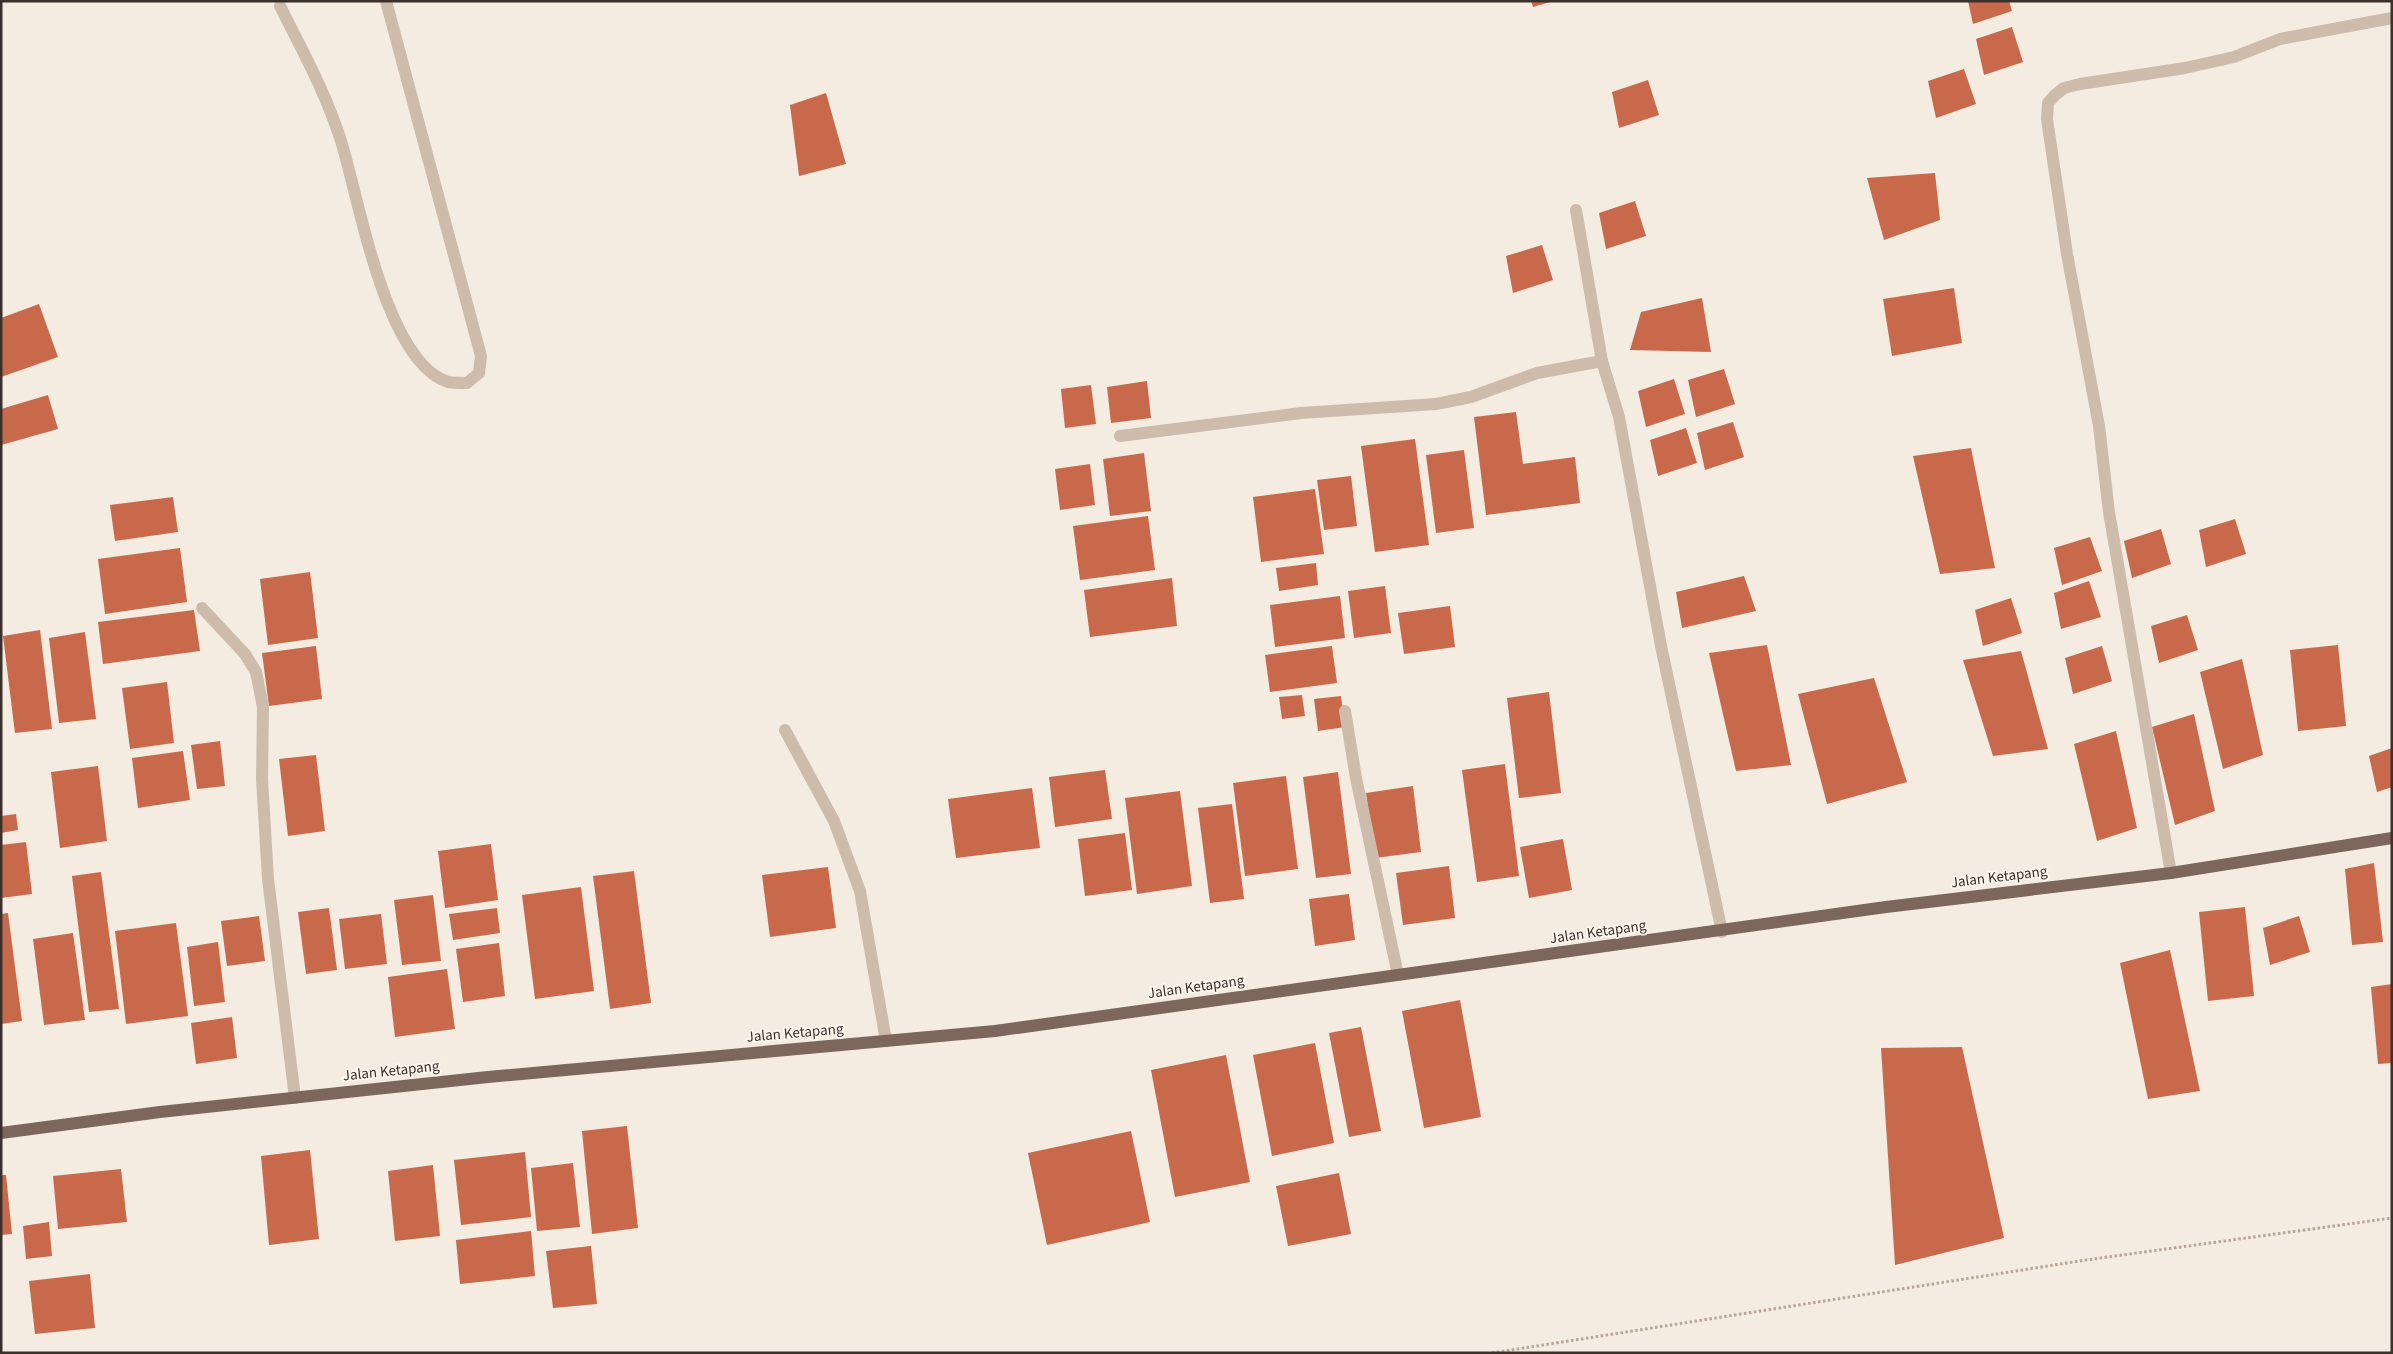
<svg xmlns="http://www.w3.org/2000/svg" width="2393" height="1354" viewBox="0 0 2393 1354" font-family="'Source Sans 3',sans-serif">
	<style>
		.building { fill: #c8694b }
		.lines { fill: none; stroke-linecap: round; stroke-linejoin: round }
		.path { stroke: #b9a596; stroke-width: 3; stroke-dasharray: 2.5 2.5; stroke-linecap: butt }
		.minor { stroke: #cdbbac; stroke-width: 12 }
		.major { stroke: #7d675c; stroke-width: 12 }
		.labels { text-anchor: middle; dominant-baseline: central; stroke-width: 4; stroke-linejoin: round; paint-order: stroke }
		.street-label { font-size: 15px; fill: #3b302b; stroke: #fbf5ee }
	</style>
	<rect width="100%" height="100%" fill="#f4ebe1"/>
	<!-- building -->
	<g class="building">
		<path d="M1531 1H1550V2L1533 7Z"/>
		<path d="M1968 1H2009L2012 11 1973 24Z"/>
		<path d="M2012 27 2023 62 1984 75 1976 39Z"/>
		<path d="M1964 69 1976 104 1936 118 1928 81Z"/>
		<path d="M1648 80 1659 115 1619 128 1612 92Z"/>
		<path d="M826 93 846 164 799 176 790 105Z"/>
		<path d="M1935 173 1940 220 1884 240 1867 178Z"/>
		<path d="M1635 201 1646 236 1606 249 1599 213Z"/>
		<path d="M1542 245 1553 280 1513 293 1506 256Z"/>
		<path d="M1954 288 1962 343 1892 356 1883 299Z"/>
		<path d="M1702 298 1711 352 1630 350 1641 312Z"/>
		<path d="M39 304 58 357 1 377V318Z"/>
		<path d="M1724 369 1735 404 1696 417 1688 380Z"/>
		<path d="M1674 379 1685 414 1646 427 1638 391Z"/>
		<path d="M1147 381 1151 418 1111 423 1107 387Z"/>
		<path d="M1091 385 1096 424 1065 428 1061 389Z"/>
		<path d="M48 395 58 429 1 445V409Z"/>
		<path d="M1516 412 1523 464 1575 457 1580 503 1486 515 1474 417Z"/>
		<path d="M1733 422 1744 457 1705 470 1697 433Z"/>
		<path d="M1686 428 1697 463 1658 476 1650 440Z"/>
		<path d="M1415 439 1429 545 1375 552 1361 446Z"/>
		<path d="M1971 448 1995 568 1940 574 1913 456Z"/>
		<path d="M1464 450 1474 528 1436 533 1426 455Z"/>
		<path d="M1144 453 1151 511 1110 516 1103 459Z"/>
		<path d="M1090 464 1095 505 1060 510 1055 469Z"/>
		<path d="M1351 476 1357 526 1324 530 1317 480Z"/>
		<path d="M1315 489 1324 554 1261 562 1253 497Z"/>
		<path d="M173 497 178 532 115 541 110 505Z"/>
		<path d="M1148 516 1155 570 1080 580 1073 526Z"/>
		<path d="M2235 519 2246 554 2206 567 2199 530Z"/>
		<path d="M2161 529 2171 564 2132 578 2124 541Z"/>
		<path d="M2090 537 2102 571 2062 585 2054 548Z"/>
		<path d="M180 548 187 602 105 614 98 559Z"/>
		<path d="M1316 563 1318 585 1279 591 1276 568Z"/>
		<path d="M310 572 318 638 268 645 260 579Z"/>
		<path d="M1744 576 1756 611 1682 628 1676 592Z"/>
		<path d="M1172 578 1177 626 1090 637 1084 590Z"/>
		<path d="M2089 581 2101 617 2061 629 2054 593Z"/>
		<path d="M1385 586 1391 633 1354 638 1348 591Z"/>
		<path d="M1340 596 1345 638 1275 647 1270 605Z"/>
		<path d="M2011 598 2022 633 1983 646 1975 610Z"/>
		<path d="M1450 606 1455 647 1404 654 1398 613Z"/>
		<path d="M194 610 200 651 103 664 98 622Z"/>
		<path d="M2187 615 2198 650 2159 663 2151 626Z"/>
		<path d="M40 630 52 729 15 733 3 636Z"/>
		<path d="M85 632 96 719 59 723 49 638Z"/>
		<path d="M1767 645 1791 765 1736 771 1709 653Z"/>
		<path d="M2338 645 2346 726 2298 731 2290 650Z"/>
		<path d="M316 646 322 699 269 706 262 653Z"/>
		<path d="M1332 646 1337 683 1270 692 1265 655Z"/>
		<path d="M2102 646 2112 681 2073 694 2065 658Z"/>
		<path d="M2021 651 2048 749 1993 756 1963 660Z"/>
		<path d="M2242 659 2263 755 2223 769 2200 672Z"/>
		<path d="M1874 678 1907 782 1827 804 1798 694Z"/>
		<path d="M167 682 174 743 130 749 122 688Z"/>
		<path d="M1549 692 1561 793 1519 798 1507 698Z"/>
		<path d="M1302 695 1305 716 1282 719 1279 697Z"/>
		<path d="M1341 696 1345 727 1318 731 1314 699Z"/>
		<path d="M2194 714 2215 811 2175 825 2152 727Z"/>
		<path d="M2116 731 2137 828 2097 841 2074 744Z"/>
		<path d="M220 741 225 786 197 789 191 745Z"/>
		<path d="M2392 748V787L2377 792 2369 756Z"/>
		<path d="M183 751 190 800 138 808 132 758Z"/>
		<path d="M316 755 325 831 288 836 279 759Z"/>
		<path d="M1505 764 1519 876 1477 882 1462 770Z"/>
		<path d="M98 766 107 841 60 848 51 772Z"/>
		<path d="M1105 770 1112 819 1055 827 1049 777Z"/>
		<path d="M1338 772 1351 874 1316 878 1303 777Z"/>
		<path d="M1286 776 1298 869 1245 876 1233 783Z"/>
		<path d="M1413 786 1421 852 1375 858 1366 793Z"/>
		<path d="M1032 788 1040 848 956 858 948 799Z"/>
		<path d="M1180 791 1192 886 1137 894 1125 798Z"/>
		<path d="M1232 804 1244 899 1210 903 1198 808Z"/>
		<path d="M16 814 18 830 1 833V816Z"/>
		<path d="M1125 833 1132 890 1085 896 1078 839Z"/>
		<path d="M1563 839 1572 890 1529 898 1520 847Z"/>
		<path d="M26 842 32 894 1 898V845Z"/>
		<path d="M491 844 498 900 445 908 438 851Z"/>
		<path d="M2374 863 2383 942 2352 945 2345 869Z"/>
		<path d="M1449 866 1455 918 1403 925 1396 873Z"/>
		<path d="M828 867 836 928 770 937 762 875Z"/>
		<path d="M634 871 651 1003 610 1009 593 876Z"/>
		<path d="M101 872 119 1009 89 1012 72 876Z"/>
		<path d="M581 887 594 991 535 999 522 895Z"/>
		<path d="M1349 894 1355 940 1315 946 1309 899Z"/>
		<path d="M433 895 441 961 402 965 394 900Z"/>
		<path d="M2245 907 2254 996 2208 1001 2199 912Z"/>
		<path d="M329 908 337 970 306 974 298 912Z"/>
		<path d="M497 908 500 933 453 940 449 914Z"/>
		<path d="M8 913 22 1021 1 1024V914Z"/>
		<path d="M381 914 387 964 345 969 339 919Z"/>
		<path d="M259 916 265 961 227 966 221 921Z"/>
		<path d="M2299 916 2310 952 2270 965 2263 928Z"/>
		<path d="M176 923 188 1016 126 1024 115 931Z"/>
		<path d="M73 933 85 1020 44 1025 33 939Z"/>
		<path d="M218 942 225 1002 194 1006 187 947Z"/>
		<path d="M499 943 505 996 463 1002 456 949Z"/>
		<path d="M2170 950 2200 1091 2148 1099 2120 963Z"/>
		<path d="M447 969 455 1029 395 1037 388 977Z"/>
		<path d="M2392 984V1063L2378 1064 2371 987Z"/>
		<path d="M1460 1000 1481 1117 1424 1128 1402 1011Z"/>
		<path d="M232 1017 237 1058 196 1064 191 1023Z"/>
		<path d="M1361 1027 1381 1131 1349 1137 1329 1033Z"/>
		<path d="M1315 1043 1334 1143 1272 1156 1253 1055Z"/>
		<path d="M1962 1047 2004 1238 1895 1265 1881 1048Z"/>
		<path d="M1226 1055 1250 1182 1175 1197 1151 1070Z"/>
		<path d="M627 1126 638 1228 592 1234 582 1131Z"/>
		<path d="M1131 1131 1150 1222 1047 1245 1028 1153Z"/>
		<path d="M310 1150 319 1239 269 1245 261 1156Z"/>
		<path d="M525 1152 531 1217 461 1225 454 1160Z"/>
		<path d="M573 1163 580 1227 537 1231 531 1168Z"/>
		<path d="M433 1165 440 1236 395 1241 388 1171Z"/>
		<path d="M121 1169 127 1222 58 1229 53 1176Z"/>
		<path d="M1339 1173 1351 1234 1288 1246 1276 1186Z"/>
		<path d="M1 1175H6L12 1234 1 1235Z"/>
		<path d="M49 1222 52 1256 26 1259 23 1226Z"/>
		<path d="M531 1231 535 1276 460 1284 456 1240Z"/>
		<path d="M591 1246 597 1304 553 1308 546 1251Z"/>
		<path d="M90 1274 95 1328 35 1334 29 1281Z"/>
	</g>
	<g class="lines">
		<!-- path -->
		<path class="path" d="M1492 1353 2086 1260 2392 1218"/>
		<!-- minor -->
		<g class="minor">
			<path d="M280 6C302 50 326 93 341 141 359 198 385 362 448 382 453 383 461 383 467 383L479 373 481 356 386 1"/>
			<path d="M1576 210 1602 361 1619 417 1661 646 1722 932"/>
			<path d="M1120 436 1301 413 1436 404 1471 397 1537 373 1602 361"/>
			<path d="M202 608 245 654 256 672 263 707 262 779 268 879 295 1098"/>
			<path d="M1345 711 1356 778 1398 975"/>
			<path d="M785 730 834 821 860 891 886 1041"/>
			<path d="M2171 873 2109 512 2099 426 2067 254 2047 119 2048 103 2054 96 2064 88 2080 84 2185 68 2234 57 2280 39 2392 18"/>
		</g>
		<!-- major -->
		<path class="major" d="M1 1133 160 1112 488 1077 995 1031 1886 907 2171 873 2392 838"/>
	</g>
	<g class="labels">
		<!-- street labels -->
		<g class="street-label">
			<text transform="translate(1999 877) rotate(-7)">Jalan Ketapang</text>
			<text transform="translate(1598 932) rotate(-8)">Jalan Ketapang</text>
			<text transform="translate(1196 987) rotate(-8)">Jalan Ketapang</text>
			<text transform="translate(795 1033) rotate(-5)">Jalan Ketapang</text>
			<text transform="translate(391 1071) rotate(-6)">Jalan Ketapang</text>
		</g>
	</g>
	<!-- border -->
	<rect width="2393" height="1354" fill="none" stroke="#3b302b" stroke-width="5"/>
</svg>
